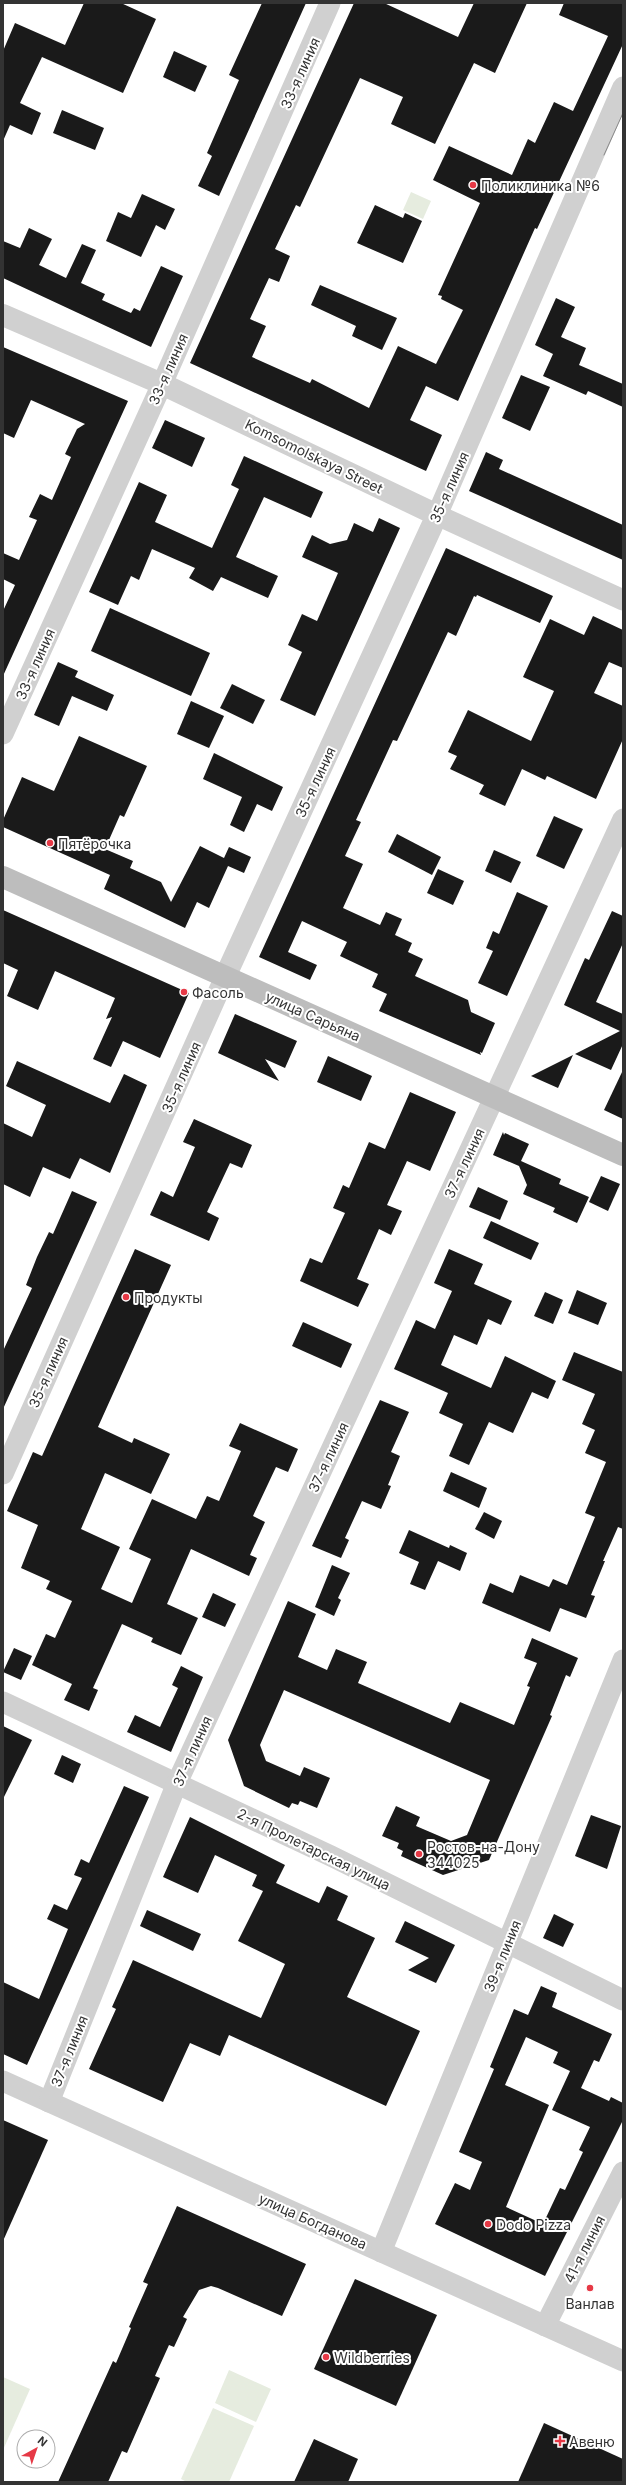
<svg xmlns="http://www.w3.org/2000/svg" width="626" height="2485" viewBox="0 0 626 2485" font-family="Inter,sans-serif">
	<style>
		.green { fill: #e6ecdf }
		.building { fill: #1a1a1a; fill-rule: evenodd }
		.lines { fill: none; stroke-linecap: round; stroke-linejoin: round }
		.minor { stroke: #d0d0d0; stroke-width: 21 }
		.tertiary { stroke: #d0d0d0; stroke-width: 22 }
		.secondary { stroke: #bdbdbd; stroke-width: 22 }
		.tram { stroke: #888; stroke-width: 1 }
		.poi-dot { fill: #e63946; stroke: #fff; stroke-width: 1.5 }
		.labels { text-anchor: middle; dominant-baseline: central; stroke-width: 4; stroke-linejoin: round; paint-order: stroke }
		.street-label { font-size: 14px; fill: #333; stroke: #fff }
		.poi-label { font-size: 14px; fill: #333; stroke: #fff; text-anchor: start }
	</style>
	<rect width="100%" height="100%" fill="#fff"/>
	<!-- green -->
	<g class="green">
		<path d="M411 192 431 201 423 219 403 210Z"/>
		<path d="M229 2370 271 2389 256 2422 215 2403Z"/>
		<path d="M3 2377 30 2389 3 2450Z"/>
		<path d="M213 2408 254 2426 229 2482H187L181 2479Z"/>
	</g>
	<!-- building -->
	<g class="building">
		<path d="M84 3H121L156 19 123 93 42 57 20 103 41 113 32 135 10 125 3 141V51L15 23 65 45Z"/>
		<path d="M262 3H306L219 196 198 186 212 156 207 153 239 80 229 75Z"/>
		<path d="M354 3H384L458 37 474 3H527L495 73 474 63 435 144 391 124 403 97 360 78 300 207 296 205 275 249 290 256 279 282 269 278 250 319 266 326 252 357 310 383 312 379 369 408 398 346 436 364 463 310 441 299 442 296 438 295 480 203 433 180 449 146 512 175 528 139 535 143 554 102 573 111 608 36 559 15 564 3H623V44L537 229 535 228 458 401 426 386 410 420 442 435 426 471 190 363Z"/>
		<path d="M174 51 207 66 195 92 163 77Z"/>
		<path d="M62 110 104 128 95 150 53 133Z"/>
		<path d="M142 194 175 209 165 230 156 225 141 257 106 241 118 212 131 218Z"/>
		<path d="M375 205 403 218 405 213 422 221 403 263 357 243Z"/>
		<path d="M29 228 52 239 39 265 66 278 82 244 96 250 81 283 105 294 102 300 131 313 134 308 140 311 161 266 183 276 151 347 3 278V241L20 248Z"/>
		<path d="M320 285 397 318 382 350 352 336 356 326 311 305Z"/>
		<path d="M556 298 575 307 561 337 586 348 579 365 623 384V407L588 391 586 395 543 376 553 354 535 345Z"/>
		<path d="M3 347 128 401 3 676V611L15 585 3 579V553L19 560 37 520 29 517 40 494 52 500 71 457 65 454 77 429 85 424 31 400 14 438 3 433Z"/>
		<path d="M521 375 550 387 530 431 502 418Z"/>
		<path d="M165 420 205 438 192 467 152 448Z"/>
		<path d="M486 452 503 460 499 469 623 525V560L469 491Z"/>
		<path d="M244 456 323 492 311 518 264 497 236 557 278 576 268 598 221 577 213 591 189 578 195 568 152 549 139 580 131 576 118 605 89 592 139 482 167 495 155 522 212 548 239 489 231 485Z"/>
		<path d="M379 518 400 528 315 716 280 700 302 652 288 645 302 614 317 621 338 573 302 557 312 535 330 544 347 540 354 523 373 532Z"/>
		<path d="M446 548 553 596 540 623 477 595 476 597 474 596 456 636 448 632 397 741 393 740 356 820 361 822 345 856 363 864 343 908 380 925 386 912 402 919 395 935 412 943 408 952 423 959 415 976 468 1000 471 1012 495 1023 482 1053 480 1052 481 1055 379 1011 387 994 372 987 378 974 340 956 347 942 302 921 288 952 317 965 310 980 259 957Z"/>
		<path d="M110 608 210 653 191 696 91 651Z"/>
		<path d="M593 616 623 630V668L609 662 594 693 623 706V739L596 799 547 776 545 780 522 769 505 806 479 794 484 785 450 769 457 756 448 752 468 710 531 741 554 691 523 677 550 619 584 635Z"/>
		<path d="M58 662 78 671 75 677 114 695 107 711 72 696 59 726 34 715Z"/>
		<path d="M232 684 265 700 253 724 220 708Z"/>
		<path d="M191 701 224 716 209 748 177 734Z"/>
		<path d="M79 736 147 766 124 817 120 815 105 849 133 861 130 868 161 882 171 902 200 846 224 858 229 847 251 857 244 873 228 866 209 908 197 902 185 928 104 889 110 875 3 827V820L22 777 54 791Z"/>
		<path d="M214 753 283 787 272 811 257 804 244 832 230 825 242 797 203 779Z"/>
		<path d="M554 816 583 829 564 869 536 856Z"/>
		<path d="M397 834 441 857 432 875 388 852Z"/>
		<path d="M494 850 521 862 511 883 485 871Z"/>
		<path d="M438 869 464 881 453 905 427 893Z"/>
		<path d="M517 892 548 906 507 996 478 983 493 951 486 948 493 931 499 934Z"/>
		<path d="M3 910 189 993 160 1058 123 1041 111 1067 93 1059 112 1017 106 1019 115 998 55 971 38 1010 7 996 18 970 3 963Z"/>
		<path d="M612 911 623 916V943L596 1002 623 1014V1044L611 1070 575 1054 620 1031 564 1005 585 958 589 960Z"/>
		<path d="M235 1014 297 1041 285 1068 265 1059 279 1081 218 1053Z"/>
		<path d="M573 1055 558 1088 531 1076Z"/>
		<path d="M328 1056 372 1076 361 1101 317 1082Z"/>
		<path d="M17 1061 110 1103 124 1074 147 1085 110 1173 80 1158 70 1179 43 1167 30 1197 3 1184V1123L32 1137 46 1105 6 1086Z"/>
		<path d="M623 1070V1119L604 1110Z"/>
		<path d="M410 1092 456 1112 430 1171 407 1161 387 1205 402 1211 391 1235 379 1229 357 1279 369 1284 358 1307 300 1281 310 1258 322 1263 345 1213 333 1208 343 1185 349 1188 369 1142 385 1149Z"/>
		<path d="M194 1119 252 1145 242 1168 230 1163 207 1212 219 1218 209 1241 150 1215 161 1191 173 1197 195 1147 183 1142Z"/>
		<path d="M503 1132 504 1135 505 1133 529 1144 521 1161 561 1179 559 1184 589 1197 577 1223 553 1212 555 1208 523 1194 527 1185 519 1166 493 1155Z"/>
		<path d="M601 1176 620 1184 608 1211 589 1202Z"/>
		<path d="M478 1187 508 1201 500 1220 469 1207Z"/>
		<path d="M72 1191 97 1202 3 1409V1351L32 1288 26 1285 37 1257 49 1232 53 1234Z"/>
		<path d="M491 1221 539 1243 531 1260 483 1238Z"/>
		<path d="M135 1249 171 1265 98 1427 132 1443 134 1438 170 1454 151 1494 105 1473 81 1529 120 1547 101 1589 132 1603 151 1559 129 1549 152 1499 196 1519 207 1496 219 1501 241 1451 229 1446 240 1423 298 1449 288 1472 276 1467 253 1516 265 1522 250 1555 257 1558 249 1576 191 1549 167 1604 198 1618 181 1655 151 1642 153 1638 122 1624 93 1688 98 1690 89 1711 64 1700 72 1684 32 1665 46 1634 55 1638 72 1601 46 1589 50 1581 21 1568 38 1525 7 1511 33 1452 42 1456Z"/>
		<path d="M449 1249 483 1264 474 1284 512 1301 501 1325 488 1319 477 1345 454 1335 441 1365 491 1388 505 1356 556 1381 548 1399 532 1392 513 1433 489 1422 469 1465 449 1456 463 1424 439 1413 448 1393 394 1369 416 1320 435 1329 452 1291 434 1283Z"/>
		<path d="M577 1290 607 1303 598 1325 568 1313Z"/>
		<path d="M545 1292 563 1300 553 1324 534 1316Z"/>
		<path d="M303 1322 352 1344 341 1368 292 1346Z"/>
		<path d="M574 1352 623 1372V1529L618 1527 603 1561H605L591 1595 595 1596 586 1618 560 1608 550 1632 482 1603 490 1583 513 1593 520 1575 549 1587 553 1579 567 1585 595 1517 585 1513 606 1462 585 1453 595 1430 582 1424 595 1394 562 1380Z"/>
		<path d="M380 1400 409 1412 391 1452 400 1456 388 1485 391 1486 381 1509 362 1501 345 1538 349 1540 341 1558 312 1546Z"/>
		<path d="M451 1472 487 1488 479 1508 443 1491Z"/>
		<path d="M484 1512 502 1521 494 1539 475 1529Z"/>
		<path d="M409 1530 449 1548 450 1545 467 1553 460 1571 438 1561 425 1590 410 1584 419 1562 399 1553Z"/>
		<path d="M332 1565 350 1573 338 1598 341 1600 334 1616 315 1607Z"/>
		<path d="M213 1593 236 1604 225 1627 202 1617Z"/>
		<path d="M288 1601 316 1614 298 1657 327 1670 336 1649 367 1662 358 1683 450 1723 460 1702 514 1725 530 1687 527 1686 537 1663 524 1658 532 1638 578 1658 570 1677 566 1675 550 1715 552 1716 489 1860 443 1875 401 1856 403 1851 397 1848 399 1843 382 1836 396 1806 420 1817 416 1826 451 1841 467 1835 490 1780 284 1690 260 1745 266 1761 300 1776 304 1767 330 1778 317 1808 300 1801 298 1805 292 1803 289 1808 244 1786 228 1740Z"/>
		<path d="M14 1648 32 1656 21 1680 3 1672Z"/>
		<path d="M181 1666 203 1677 171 1752 127 1732 135 1715 160 1727 178 1688 172 1685Z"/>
		<path d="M3 1726 32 1740 3 1799Z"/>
		<path d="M62 1755 81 1764 73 1783 54 1774Z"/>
		<path d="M124 1786 149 1797 27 2065 3 2054V1982L39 1999 68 1929 47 1919 54 1904 67 1910 82 1878 74 1875 81 1859 89 1863Z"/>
		<path d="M591 1815 621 1826 607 1869 575 1856Z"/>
		<path d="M190 1817 285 1865 276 1883 319 1903 327 1886 348 1896 337 1920 375 1938 347 1997 420 2031 386 2106 229 2035 220 2056 190 2043 163 2102 89 2069 116 2009 112 2007 133 1960 261 2018 285 1964 238 1941 263 1891 252 1886 257 1875 215 1855 198 1893 163 1877Z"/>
		<path d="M147 1910 201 1934 193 1951 140 1926Z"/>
		<path d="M554 1914 574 1924 563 1947 543 1938Z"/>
		<path d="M405 1921 455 1945 436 1983 408 1970 429 1958 395 1942Z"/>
		<path d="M541 1986 557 1993 552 2007 612 2034 599 2062 594 2060 581 2088 609 2101 611 2097 623 2103V2120L545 2276 435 2224 455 2183 470 2190 482 2162 459 2152 494 2069 490 2067 514 2009 528 2015ZM526 2037 558 2052 553 2063 570 2071 552 2110 590 2127 579 2150 583 2152 565 2190 560 2188 543 2224 506 2207 549 2105 505 2085Z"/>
		<path d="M3 2120 48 2140 3 2241Z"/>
		<path d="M177 2206 306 2264 282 2316 218 2288 211 2286 199 2290 183 2317 187 2319 174 2347 169 2345 155 2376 160 2378 127 2453 122 2451 108 2482H58L113 2361 116 2363 131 2328 129 2327 148 2284 143 2282Z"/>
		<path d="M355 2279 437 2315 396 2406 314 2369Z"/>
		<path d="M544 2423 623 2459V2482H518Z"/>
		<path d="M314 2439 358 2459 348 2482H294Z"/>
	</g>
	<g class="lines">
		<!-- minor -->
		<g class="minor">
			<path d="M623 87 437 515 623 600"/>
			<path d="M3 734 162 384 330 3"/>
			<path d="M3 1474 225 977"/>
			<path d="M3 1702 331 1856 623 2000"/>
			<path d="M3 2081 623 2361"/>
			<path d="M49 2102 177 1783 623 819"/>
			<path d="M381 2252 623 1660"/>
			<path d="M545 2326 623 2172"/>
		</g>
		<!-- tertiary -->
		<path class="tertiary" d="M3 315 162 384 437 515 225 977"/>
		<!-- secondary -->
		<path class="secondary" d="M3 877 623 1155"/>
		<!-- tram -->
		<path class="tram" d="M604 155 623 113"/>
	</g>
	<!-- markers -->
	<g class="poi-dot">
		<circle cx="473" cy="185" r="4"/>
		<circle cx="50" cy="843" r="4"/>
		<circle cx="184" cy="992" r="4"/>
		<circle cx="126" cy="1297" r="4"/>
		<circle cx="419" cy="1854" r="4"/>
		<circle cx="488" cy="2224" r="4"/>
		<circle cx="590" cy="2288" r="4"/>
		<circle cx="326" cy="2357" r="4"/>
		<path d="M558 2435h4v4h4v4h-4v4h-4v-4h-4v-4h4z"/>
	</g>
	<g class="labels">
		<!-- street labels -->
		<g class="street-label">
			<text transform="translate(300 73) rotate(-66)">33-я линия</text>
			<text transform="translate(168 369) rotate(-66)">33-я линия</text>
			<text transform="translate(314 456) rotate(26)">Komsomolskaya Street</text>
			<text transform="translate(449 487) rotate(-66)">35-я линия</text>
			<text transform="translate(35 664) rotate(-66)">33-я линия</text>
			<text transform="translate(315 782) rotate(-65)">35-я линия</text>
			<text transform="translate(313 1016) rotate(24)">улица Сарьяна</text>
			<text transform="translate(181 1077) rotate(-66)">35-я линия</text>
			<text transform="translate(464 1163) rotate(-65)">37-я линия</text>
			<text transform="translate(48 1372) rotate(-66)">35-я линия</text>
			<text transform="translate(328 1457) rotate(-65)">37-я линия</text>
			<text transform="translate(192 1751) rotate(-66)">37-я линия</text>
			<text transform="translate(314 1849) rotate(26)">2-я Пролетарская улица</text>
			<text transform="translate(502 1956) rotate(-68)">39-я линия</text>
			<text transform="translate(69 2051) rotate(-68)">37-я линия</text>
			<text transform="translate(313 2221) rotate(24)">улица Богданова</text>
			<text transform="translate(584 2249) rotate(-63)">41-я линия</text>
		</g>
		<!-- poi labels -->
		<g class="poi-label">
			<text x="481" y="185">Поликлиника №6</text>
			<text x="58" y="843">Пятёрочка</text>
			<text x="192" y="992">Фасоль</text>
			<text x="134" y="1297">Продукты</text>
			<text x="427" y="1846">Ростов-на-Дону<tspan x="427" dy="16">344025</tspan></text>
			<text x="496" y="2224">Dodo Pizza</text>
			<text x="590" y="2303" text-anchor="middle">Ванлав</text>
			<text x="334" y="2357">Wildberries</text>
			<text x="569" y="2441">Авеню</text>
		</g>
	</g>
	<!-- border -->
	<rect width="626" height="2485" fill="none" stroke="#333333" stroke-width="8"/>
	<!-- north arrow -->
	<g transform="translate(36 2449) rotate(40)"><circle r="19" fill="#ffffff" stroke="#adadad"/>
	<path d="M0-3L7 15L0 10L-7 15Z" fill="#e63946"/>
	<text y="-6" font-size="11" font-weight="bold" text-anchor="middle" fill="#333333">N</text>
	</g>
</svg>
